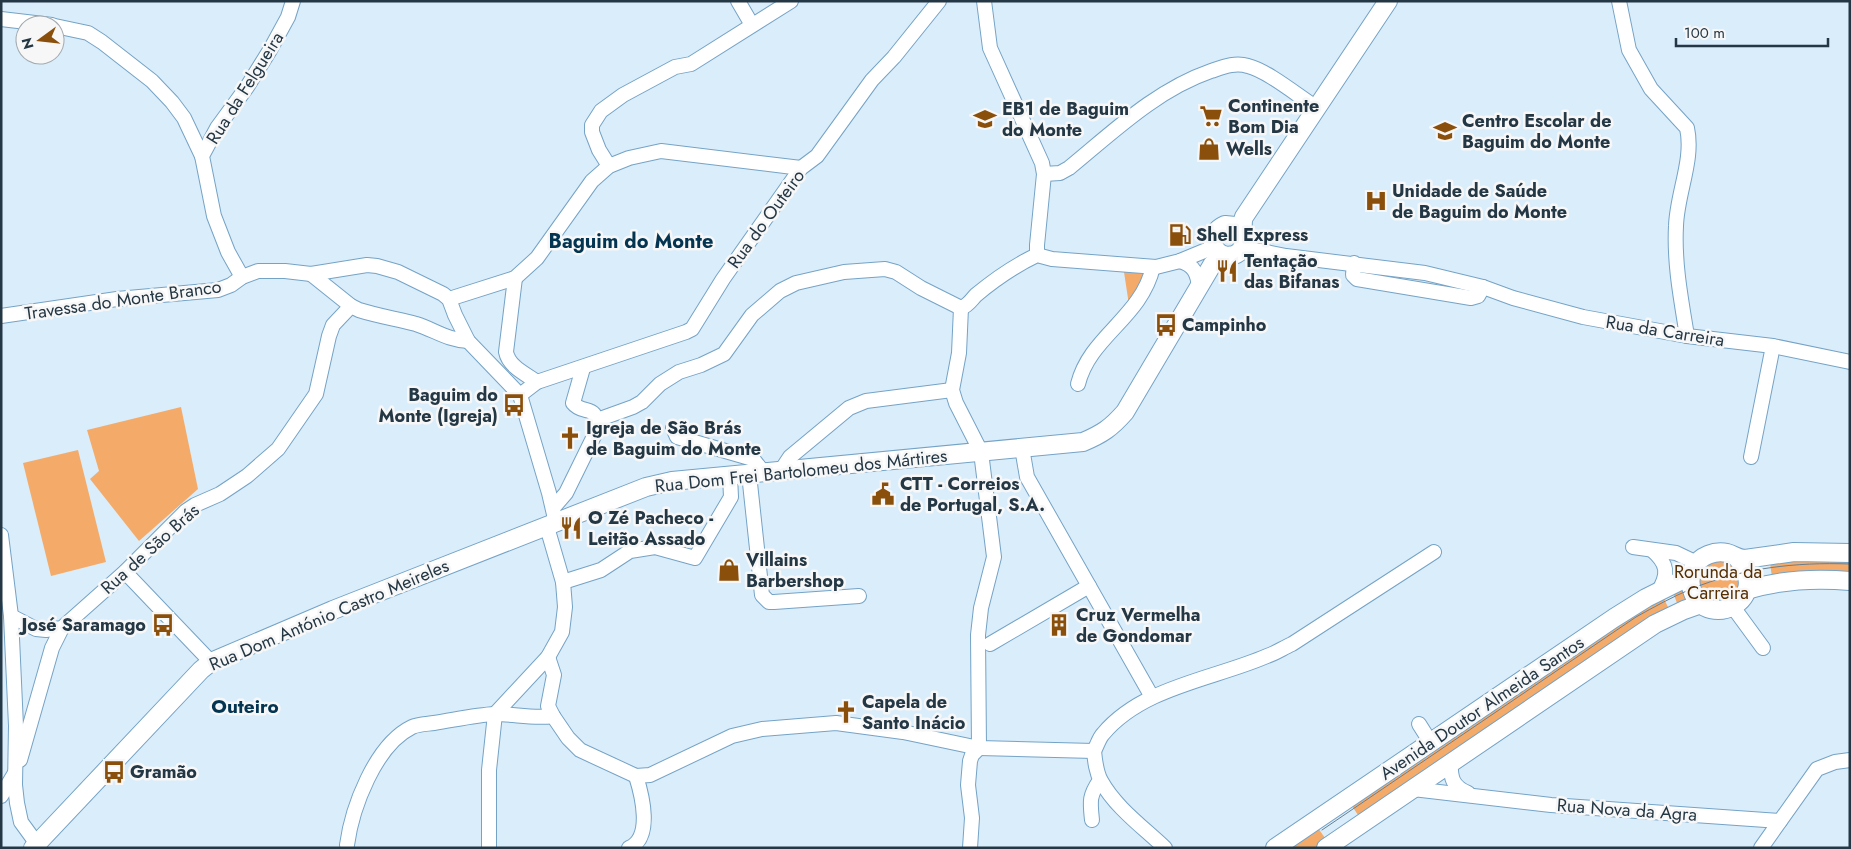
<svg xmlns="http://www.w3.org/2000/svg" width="1851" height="849" viewBox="0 0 1851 849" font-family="Jost,sans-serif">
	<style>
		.green { fill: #f4ab6a; fill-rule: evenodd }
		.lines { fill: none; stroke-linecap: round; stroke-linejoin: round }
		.minor-casing { stroke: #75a3c6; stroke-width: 16 }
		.major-casing { stroke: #75a3c6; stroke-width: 20 }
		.minor { stroke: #fff; stroke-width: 14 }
		.major { stroke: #fff; stroke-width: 18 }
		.tram { stroke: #6b7e8c; stroke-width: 1 }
		.labels { text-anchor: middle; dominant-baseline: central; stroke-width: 5; stroke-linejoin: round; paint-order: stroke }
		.street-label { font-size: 18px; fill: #243745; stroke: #f7f7f7 }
		.poi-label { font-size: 18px; font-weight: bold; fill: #243745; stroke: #f7f7f7; text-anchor: start }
		.park-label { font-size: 18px; fill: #562e02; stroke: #f7f7f7 }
		.neighbourhood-label { font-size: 19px; font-weight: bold; fill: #033552; stroke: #f7f7f7 }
		.quarter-label { font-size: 20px; font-weight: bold; fill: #033552; stroke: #f7f7f7 }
	</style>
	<rect width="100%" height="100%" fill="#daedfb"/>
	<!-- green -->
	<g class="green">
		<path d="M1124 272 1148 274 1129 305Z"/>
		<path d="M181 407 198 489 139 541 90 479 99 471 87 430Z"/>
		<path d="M78 450 106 562 51 576 23 463Z"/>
		<path d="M1850 558V575L1772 578 1770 562Z"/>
		<path d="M1723 560C1740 567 1741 578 1738 594L1720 605 1702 597 1696 577 1709 561Z"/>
		<path d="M1683 585 1688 599 1686 603 1684 600 1677 603 1672 590Z"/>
		<path d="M1664 599 1670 611 1327 841 1316 848H1285L1656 600 1657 602ZM1352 806 1358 815 1325 838 1318 828Z"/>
	</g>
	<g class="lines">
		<defs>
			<g id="minor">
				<path d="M738 1 752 25"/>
				<path d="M984 1 990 48 1042 163 1044 174 1037 245V255"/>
				<path d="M1619 1 1629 50 1651 89 1687 128C1694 160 1677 193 1676 226 1674 263 1681 299 1687 336"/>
				<path d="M1 19 52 25"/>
				<path d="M55 26 88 33 102 42 152 81 172 102 184 118 202 156"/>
				<path d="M609 166 599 150 592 132V125L601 111 623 95 675 67 691 64 791 1"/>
				<path d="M1044 174 1060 173 1069 168C1113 132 1156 90 1211 71 1223 67 1235 62 1248 66 1268 71 1298 96 1317 108"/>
				<path d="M1238 253 1246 250H1256L1286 256 1425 273 1483 287 1513 298 1583 317 1687 336 1773 346 1850 362"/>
				<path d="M1180 261C1194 265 1198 274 1199 288"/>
				<path d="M1354 263 1353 275 1357 279 1471 298 1478 296 1483 287"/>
				<path d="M311 274 351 306 359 310C378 316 397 319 416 324 435 330 447 340 468 341"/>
				<path d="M242 277 228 252 214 216 202 156 217 128 247 87 270 50 288 17 293 1"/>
				<path d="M515 278 506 352C509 367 526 374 537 382"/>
				<path d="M449 299 515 278 537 258 592 181 609 166 629 158 661 151 801 168"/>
				<path d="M961 308 959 353 952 390 956 403 981 452 994 557 981 608 978 635 979 748 972 755 970 761 968 785 972 818 970 848"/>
				<path d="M1 316 117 299 218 290 231 285 242 277 258 271H285L311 274 367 265 377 266 398 272 443 294 449 299 455 315 468 341 520 395 549 493 556 523"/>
				<path d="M1078 384C1090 336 1141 318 1153 267"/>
				<path d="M520 395 537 382 686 332 692 329 723 279 801 168 817 156 872 80 894 57 939 1"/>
				<path d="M597 420 633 407 642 402 660 384 679 372 701 365 724 354 752 315 780 291 796 283 844 272 885 269 896 272 921 288 961 308C969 305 971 300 976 295 994 280 1016 265 1037 255L1052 259 1156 267 1180 261 1209 249 1213 245"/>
				<path d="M673 428 677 437 753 459 764 473"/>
				<path d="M1022 448 1027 477 1152 697"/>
				<path d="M1751 457 1773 346"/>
				<path d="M780 472 790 457 849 408 866 401 952 390"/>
				<path d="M749 474 762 595 769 602H774L859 596"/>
				<path d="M553 508 566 493 597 430C598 402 583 416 573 403L583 368"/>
				<path d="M1 535 11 616 16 726 15 785 17 803 21 822 37 844"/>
				<path d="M1633 547 1676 553 1697 563"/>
				<path d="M1652 550C1668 564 1669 574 1658 592"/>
				<path d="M125 572 211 662"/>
				<path d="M563 582 601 570 630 551 655 547 695 558 731 497 730 476"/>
				<path d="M1733 607 1763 648"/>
				<path d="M11 616 36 629 46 630 62 628 125 572 186 511 195 505 220 494 247 476 278 449 316 394 329 336 333 325 351 306"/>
				<path d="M990 644 1089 586"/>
				<path d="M548 657 554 675 548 706 553 716 568 738 580 750 636 776 650 775 732 736 762 729 836 723 903 732 979 748 1094 751C1097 746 1099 738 1103 734 1142 687 1214 679 1267 656 1276 653 1283 648 1292 644L1434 552"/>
				<path d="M1419 724 1431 743"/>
				<path d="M1094 751C1095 761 1096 772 1101 781 1116 808 1143 827 1165 848"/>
				<path d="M20 760 52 648 62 628"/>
				<path d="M1451 762C1450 778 1453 787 1468 793"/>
				<path d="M1413 789 1551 805 1780 821"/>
				<path d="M1 796 15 773"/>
				<path d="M1092 820C1090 801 1089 796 1100 780"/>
				<path d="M347 845C352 808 375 745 412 727 418 724 427 724 434 723 454 720 475 715 495 714 515 714 533 719 553 716"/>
				<path d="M489 848V770L495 714 548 657 562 632 565 607 563 582 547 527"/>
				<path d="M629 848C653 838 642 795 636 776"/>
				<path d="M1761 848 1817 769 1835 762 1850 760"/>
			</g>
			<g id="major">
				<path d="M1243 234 1235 226 1225 225C1216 229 1210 237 1214 247 1216 250 1219 253 1222 255 1226 256 1230 256 1234 255 1251 249 1239 229 1244 217L1388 1"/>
				<path d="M1738 559C1772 601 1708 630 1693 593 1689 584 1690 575 1694 567 1700 556 1715 550 1727 553 1734 555 1738 559 1745 559L1794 552 1850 553"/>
				<path d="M1747 590C1780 580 1816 578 1850 581"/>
				<path d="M33 848 201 670 211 662 333 610 646 487 672 481 1083 442C1102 434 1111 428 1125 412L1212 265 1223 255"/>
				<path d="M1275 848 1614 618 1646 598 1682 580 1691 573"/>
				<path d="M1326 848 1655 624 1684 610 1701 604"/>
			</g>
		</defs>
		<!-- minor casing -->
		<use href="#minor" class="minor-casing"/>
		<!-- major casing -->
		<use href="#major" class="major-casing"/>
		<!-- minor -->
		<use href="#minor" class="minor"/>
		<!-- major -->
		<use href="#major" class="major"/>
		<!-- tram -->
		<path class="tram" d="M1322 830 1636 617C1654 607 1672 597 1691 589 1742 568 1795 562 1850 564"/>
	</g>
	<!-- icons -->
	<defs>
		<symbol id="supermarket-bare" viewBox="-9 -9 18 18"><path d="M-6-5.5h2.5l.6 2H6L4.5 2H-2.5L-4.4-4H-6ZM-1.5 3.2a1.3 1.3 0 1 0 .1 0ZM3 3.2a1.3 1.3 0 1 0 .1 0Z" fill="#8a4f0b" stroke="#f7f7f7" stroke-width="2.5" paint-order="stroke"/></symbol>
		<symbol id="school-bare" viewBox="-9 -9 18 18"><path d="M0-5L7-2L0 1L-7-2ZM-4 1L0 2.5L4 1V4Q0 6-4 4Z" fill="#8a4f0b" stroke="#f7f7f7" stroke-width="2.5" paint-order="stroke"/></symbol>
		<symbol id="shop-bare" viewBox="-9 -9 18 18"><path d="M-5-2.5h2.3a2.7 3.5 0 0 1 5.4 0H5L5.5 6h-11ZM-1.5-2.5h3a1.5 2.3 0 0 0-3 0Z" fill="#8a4f0b" stroke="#f7f7f7" stroke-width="2.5" paint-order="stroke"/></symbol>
		<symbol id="hospital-bare" viewBox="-9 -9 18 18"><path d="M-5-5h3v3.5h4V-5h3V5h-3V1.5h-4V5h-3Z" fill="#8a4f0b" stroke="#f7f7f7" stroke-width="2.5" paint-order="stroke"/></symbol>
		<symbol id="fuel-bare" viewBox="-9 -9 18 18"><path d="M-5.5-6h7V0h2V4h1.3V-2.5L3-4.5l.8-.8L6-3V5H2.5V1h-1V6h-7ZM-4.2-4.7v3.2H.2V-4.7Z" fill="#8a4f0b" stroke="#f7f7f7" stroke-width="2.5" paint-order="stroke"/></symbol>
		<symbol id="restaurant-bare" viewBox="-9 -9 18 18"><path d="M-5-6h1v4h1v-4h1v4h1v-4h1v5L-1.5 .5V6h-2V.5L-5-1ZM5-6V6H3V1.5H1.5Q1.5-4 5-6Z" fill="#8a4f0b" stroke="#f7f7f7" stroke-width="2.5" paint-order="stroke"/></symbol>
		<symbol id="bus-bare" viewBox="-9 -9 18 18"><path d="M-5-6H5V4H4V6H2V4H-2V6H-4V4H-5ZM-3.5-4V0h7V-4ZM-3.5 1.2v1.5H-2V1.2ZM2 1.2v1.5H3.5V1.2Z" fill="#8a4f0b" stroke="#f7f7f7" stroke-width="2.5" paint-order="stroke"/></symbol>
		<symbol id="church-bare" viewBox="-9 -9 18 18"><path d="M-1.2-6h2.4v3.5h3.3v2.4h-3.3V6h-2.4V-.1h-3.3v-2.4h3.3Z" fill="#8a4f0b" stroke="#f7f7f7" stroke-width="2.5" paint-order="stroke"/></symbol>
		<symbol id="civic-bare" viewBox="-9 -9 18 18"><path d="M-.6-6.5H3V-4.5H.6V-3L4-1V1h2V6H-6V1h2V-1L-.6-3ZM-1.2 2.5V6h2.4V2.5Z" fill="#8a4f0b" stroke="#f7f7f7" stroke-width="2.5" paint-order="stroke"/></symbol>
		<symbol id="building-bare" viewBox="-9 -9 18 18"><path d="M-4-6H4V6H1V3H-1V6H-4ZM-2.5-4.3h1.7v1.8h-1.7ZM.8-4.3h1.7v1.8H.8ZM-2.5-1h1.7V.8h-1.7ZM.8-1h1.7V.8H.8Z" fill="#8a4f0b" stroke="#f7f7f7" stroke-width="2.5" paint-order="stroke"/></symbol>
	</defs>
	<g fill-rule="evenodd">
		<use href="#supermarket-bare" x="1195" y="100" width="32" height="32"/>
		<use href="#school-bare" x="969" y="103" width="32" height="32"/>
		<use href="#school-bare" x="1429" y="115" width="32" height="32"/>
		<use href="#shop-bare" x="1193" y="133" width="32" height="32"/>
		<use href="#hospital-bare" x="1360" y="185" width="32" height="32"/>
		<use href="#fuel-bare" x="1164" y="219" width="32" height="32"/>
		<use href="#restaurant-bare" x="1211" y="255" width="32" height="32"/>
		<use href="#bus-bare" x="1150" y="309" width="32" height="32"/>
		<use href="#bus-bare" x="498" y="389" width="32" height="32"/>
		<use href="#church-bare" x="554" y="422" width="32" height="32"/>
		<use href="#civic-bare" x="867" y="478" width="32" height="32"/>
		<use href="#restaurant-bare" x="555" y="512" width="32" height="32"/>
		<use href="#shop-bare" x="713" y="554" width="32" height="32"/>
		<use href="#bus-bare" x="147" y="609" width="32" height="32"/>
		<use href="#building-bare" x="1043" y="609" width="32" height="32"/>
		<use href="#church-bare" x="830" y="696" width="32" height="32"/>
		<use href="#bus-bare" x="98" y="756" width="32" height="32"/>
	</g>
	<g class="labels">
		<!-- street labels -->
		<g class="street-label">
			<text transform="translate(245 88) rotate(-58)">Rua da Felgueira</text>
			<text transform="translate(766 219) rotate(-54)">Rua do Outeiro</text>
			<text transform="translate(123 300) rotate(-8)">Travessa do Monte Branco</text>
			<text transform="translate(1665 331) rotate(9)">Rua da Carreira</text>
			<text transform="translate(801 471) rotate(-6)">Rua Dom Frei Bartolomeu dos Mártires</text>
			<text transform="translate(150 549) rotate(-42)">Rua de São Brás</text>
			<text transform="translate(329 615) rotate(-23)">Rua Dom António Castro Meireles</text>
			<text transform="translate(1482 708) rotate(-34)">Avenida Doutor Almeida Santos</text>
			<text transform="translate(1627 810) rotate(4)">Rua Nova da Agra</text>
		</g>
		<!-- poi labels -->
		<g class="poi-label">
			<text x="1228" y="106">Continente<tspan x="1228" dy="21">Bom Dia</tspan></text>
			<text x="1002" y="109">EB1 de Baguim<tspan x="1002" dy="21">do Monte</tspan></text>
			<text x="1462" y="121">Centro Escolar de<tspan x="1462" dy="21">Baguim do Monte</tspan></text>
			<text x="1226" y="149">Wells</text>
			<text x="1392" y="191">Unidade de Saúde<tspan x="1392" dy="21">de Baguim do Monte</tspan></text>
			<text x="1196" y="235">Shell Express</text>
			<text x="1244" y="261">Tentação<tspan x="1244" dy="21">das Bifanas</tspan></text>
			<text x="1182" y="325">Campinho</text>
			<text x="498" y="395" text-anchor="end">Baguim do<tspan x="498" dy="21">Monte (Igreja)</tspan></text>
			<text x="586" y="428">Igreja de São Brás<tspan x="586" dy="21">de Baguim do Monte</tspan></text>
			<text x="900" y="484">CTT - Correios<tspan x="900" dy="21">de Portugal, S.A.</tspan></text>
			<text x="588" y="518">O Zé Pacheco -<tspan x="588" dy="21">Leitão Assado</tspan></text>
			<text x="746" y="560">Villains<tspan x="746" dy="21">Barbershop</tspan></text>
			<text x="1076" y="615">Cruz Vermelha<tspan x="1076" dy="21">de Gondomar</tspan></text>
			<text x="146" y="625" text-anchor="end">José Saramago</text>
			<text x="862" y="702">Capela de<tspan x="862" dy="21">Santo Inácio</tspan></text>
			<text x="130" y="772">Gramão</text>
		</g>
		<!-- park labels -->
		<g class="park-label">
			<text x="1718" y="572">Rorunda da<tspan x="1718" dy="21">Carreira</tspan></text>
		</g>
		<!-- neighbourhood labels -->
		<g class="neighbourhood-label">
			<text x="245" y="706">Outeiro</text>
		</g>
		<!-- quarter labels -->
		<g class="quarter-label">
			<text x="631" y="241">Baguim do Monte</text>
		</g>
	</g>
	<!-- border -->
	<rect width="1851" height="849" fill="none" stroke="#243745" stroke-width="5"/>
	<!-- north arrow -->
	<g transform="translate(40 40) rotate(255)"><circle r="24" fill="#f7f7f7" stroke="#a3aab0"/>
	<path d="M0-4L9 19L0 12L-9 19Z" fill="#8a4f0b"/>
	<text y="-8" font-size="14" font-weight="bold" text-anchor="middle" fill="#243745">N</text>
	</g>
	<!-- scale -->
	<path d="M1676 38v8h152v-8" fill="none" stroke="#243745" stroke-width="2.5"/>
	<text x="1684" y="38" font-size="15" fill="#243745" stroke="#f7f7f7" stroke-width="4" paint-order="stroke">100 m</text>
</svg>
